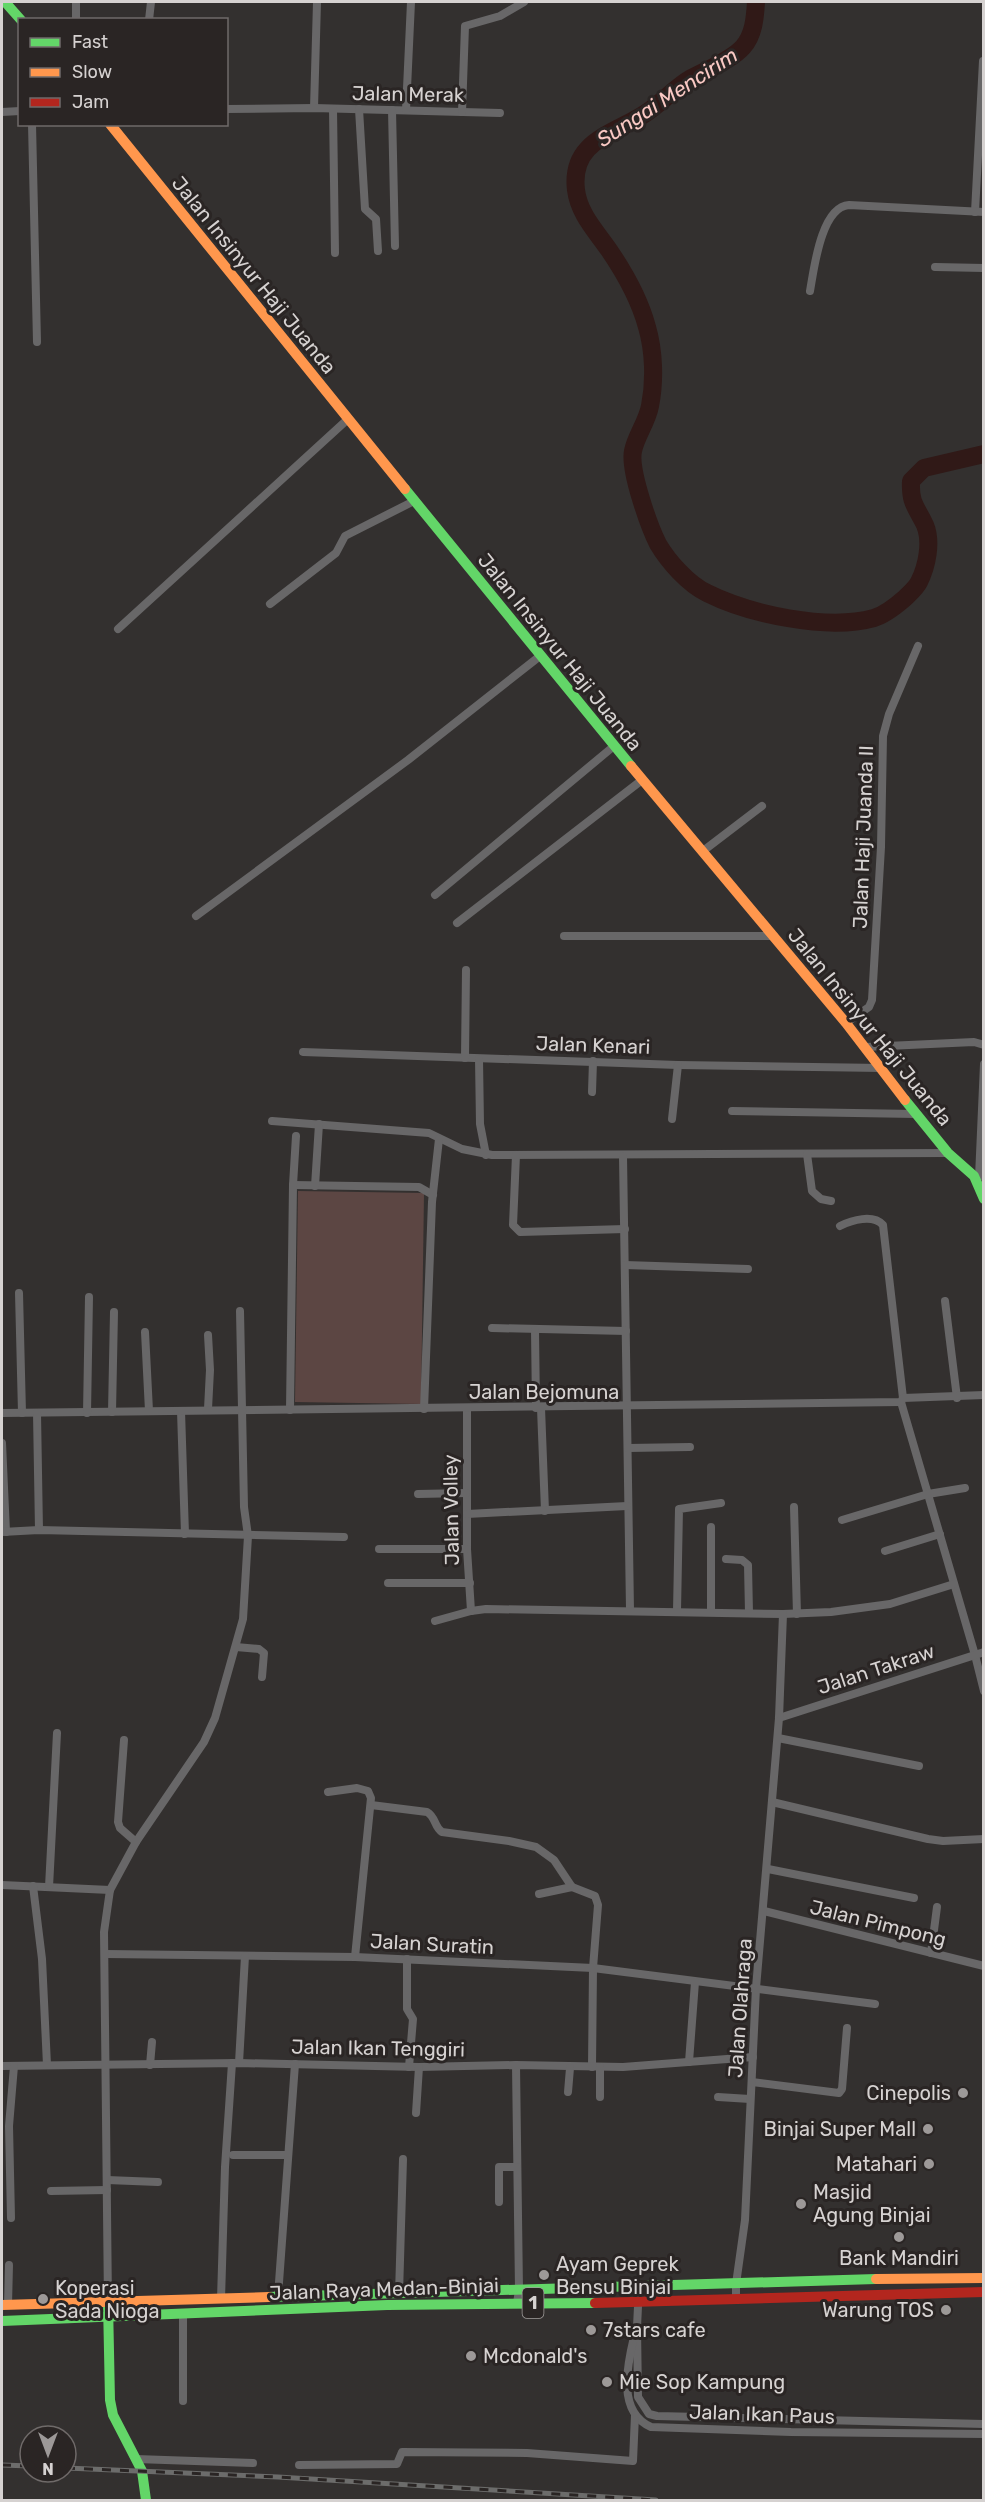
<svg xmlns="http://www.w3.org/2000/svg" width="985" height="2502" viewBox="0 0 985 2502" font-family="Rubik,sans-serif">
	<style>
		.green { fill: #5c4643 }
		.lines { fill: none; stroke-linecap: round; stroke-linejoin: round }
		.river { stroke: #301917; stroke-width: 18 }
		.street { stroke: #686768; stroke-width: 8 }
		.fast { stroke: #63d668; stroke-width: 10 }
		.slow { stroke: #ff974d; stroke-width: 10 }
		.jam { stroke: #b3261e; stroke-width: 10 }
		.rail-casing { stroke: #6c6c6b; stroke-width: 5 }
		.rail { stroke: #2a2524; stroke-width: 3; stroke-dasharray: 9; stroke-linecap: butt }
		.poi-dot { fill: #9d9998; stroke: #2a2524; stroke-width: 2 }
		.labels { text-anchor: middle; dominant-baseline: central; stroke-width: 6; stroke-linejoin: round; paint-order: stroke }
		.shield { fill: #2a2524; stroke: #a29e9d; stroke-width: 1.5 }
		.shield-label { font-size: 18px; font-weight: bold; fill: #d6d2d1 }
		.street-label { font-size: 20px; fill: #d6d2d1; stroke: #2a2524 }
		.poi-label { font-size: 20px; fill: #d6d2d1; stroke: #2a2524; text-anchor: start }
		.water-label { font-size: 21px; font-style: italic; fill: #fac9c4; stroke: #2a2524 }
	</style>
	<rect width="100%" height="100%" fill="#33302f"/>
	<!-- green -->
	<path class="green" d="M298 1191 424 1193 421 1404 295 1402Z"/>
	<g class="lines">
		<!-- river -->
		<path class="river" d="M756 2C755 17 754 35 743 47 732 60 704 71 688 80 673 90 661 103 646 113 615 134 570 140 576 190 579 214 596 231 609 250 624 272 640 301 647 327 654 351 655 381 650 406 647 422 636 436 633 451 629 470 649 526 658 544 668 561 688 584 707 593 749 614 827 631 874 618 884 615 897 605 905 598 910 593 916 588 919 582 927 566 932 542 925 525 916 506 910 504 911 481L924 468 984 454"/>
		<!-- street -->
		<g class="street">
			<path d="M76 20V2"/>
			<path d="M149 20 151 2"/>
			<path d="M314 108 317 2"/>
			<path d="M226 109 314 108 500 113"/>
			<path d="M333 109 335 253"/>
			<path d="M359 109 365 209 376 219 378 251"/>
			<path d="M392 110 395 246"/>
			<path d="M406 110 411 2"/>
			<path d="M2 112 20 111"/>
			<path d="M462 112 465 26 500 16 524 2"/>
			<path d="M32 124 37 342"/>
			<path d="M975 212 983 61"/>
			<path d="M935 267 984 268"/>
			<path d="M810 291C814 269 821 207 849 205L984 212"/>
			<path d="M270 604 336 553 345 536 414 501"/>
			<path d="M118 629 348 419"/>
			<path d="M703 851 762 806"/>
			<path d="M435 895 614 746"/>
			<path d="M196 916 408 760 540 656"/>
			<path d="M457 923 642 780"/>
			<path d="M564 936H774"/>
			<path d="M846 1023 869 1007 872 1000 881 847 883 736 889 714 918 646"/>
			<path d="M865 1047 974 1042 984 1045"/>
			<path d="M303 1052 678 1065 882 1068"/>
			<path d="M465 1058 466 970"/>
			<path d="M479 1059 480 1124 486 1155"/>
			<path d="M592 1092 593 1061"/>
			<path d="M732 1111 916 1114"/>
			<path d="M672 1119 678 1065"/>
			<path d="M272 1121 429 1133 462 1149 492 1155 948 1153"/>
			<path d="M807 1154 812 1191 821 1199 831 1201"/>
			<path d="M516 1155 513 1225 520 1232 625 1229"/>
			<path d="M623 1156 630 1610"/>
			<path d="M979 1177 984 1064"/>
			<path d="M293 1185 419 1187 433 1195"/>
			<path d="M315 1186 319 1124"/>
			<path d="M840 1226C852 1220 873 1214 883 1225L903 1398"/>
			<path d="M625 1265 748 1269"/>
			<path d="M19 1293 22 1413"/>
			<path d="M945 1301 957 1398"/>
			<path d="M492 1328 626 1331"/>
			<path d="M535 1330 536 1408"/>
			<path d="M145 1332 149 1411"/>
			<path d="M208 1335 210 1370 208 1409"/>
			<path d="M901 1402 975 1655 984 1691"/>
			<path d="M467 1408V1549L471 1611"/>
			<path d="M541 1408 545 1511"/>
			<path d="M424 1409 432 1202 439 1139"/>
			<path d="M290 1410 293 1185 296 1136"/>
			<path d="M181 1411 185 1534"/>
			<path d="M112 1412 114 1312"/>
			<path d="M2 1413 901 1402 903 1398 984 1395"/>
			<path d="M37 1413 39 1530"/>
			<path d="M87 1413 89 1297"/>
			<path d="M2 1443 6 1532"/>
			<path d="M628 1448 690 1447"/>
			<path d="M418 1494 466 1493"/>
			<path d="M794 1507 797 1614"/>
			<path d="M467 1514 627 1506"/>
			<path d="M842 1520 928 1494 965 1488"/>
			<path d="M2 1532 39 1530 344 1537"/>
			<path d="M379 1549H467"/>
			<path d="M885 1551 940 1534"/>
			<path d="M726 1559 742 1560 748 1565 749 1613"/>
			<path d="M388 1583H470"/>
			<path d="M677 1611 679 1509 721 1503"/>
			<path d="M711 1611V1527"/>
			<path d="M435 1621 471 1611 486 1609 783 1614 831 1612 890 1604 954 1584"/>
			<path d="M236 1647 259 1649 264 1653 262 1677"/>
			<path d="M779 1718 984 1652"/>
			<path d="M778 1738 919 1766"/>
			<path d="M124 1740 118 1822 120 1828 136 1842"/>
			<path d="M328 1792 357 1788 368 1791 371 1798 355 1957"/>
			<path d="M772 1802 928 1839 943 1841 984 1839"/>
			<path d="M371 1805 427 1812C436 1817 434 1827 442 1832L509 1841 536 1847 554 1860 572 1887 595 1896 598 1905 593 1968 592 2067"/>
			<path d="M768 1869 914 1898"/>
			<path d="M2 1885 110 1890"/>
			<path d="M33 1886 42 1959 47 2065"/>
			<path d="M49 1887 57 1733"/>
			<path d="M539 1894 572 1887"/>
			<path d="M764 1911 984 1966"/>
			<path d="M931 1953 937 1907"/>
			<path d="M105 1954 355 1957 593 1968 875 2004"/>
			<path d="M407 1959V2009L413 2019 409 2067"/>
			<path d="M689 2062 695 1982"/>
			<path d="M239 2063 245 1956"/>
			<path d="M150 2065 152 2042"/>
			<path d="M516 2065 519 2290 517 2303"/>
			<path d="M2 2066 239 2063 419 2067 516 2065 623 2067 753 2057"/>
			<path d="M600 2067V2097"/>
			<path d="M752 2082 839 2093 842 2089 847 2028"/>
			<path d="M568 2092 570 2068"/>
			<path d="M718 2097 750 2099"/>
			<path d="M416 2113 419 2067"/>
			<path d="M233 2155H287"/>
			<path d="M107 2180 158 2182"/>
			<path d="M51 2191 107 2190"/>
			<path d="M499 2202V2167H517"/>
			<path d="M11 2218 9 2126 14 2066"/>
			<path d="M639 2286 637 2327 638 2397 649 2414 657 2416 984 2424"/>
			<path d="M399 2294 403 2159"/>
			<path d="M278 2296 295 2064"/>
			<path d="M221 2299 225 2167 232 2063"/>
			<path d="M736 2299V2284L745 2220 756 1988 779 1718 783 1614"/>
			<path d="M108 2303 104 1932 110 1890 136 1842 204 1742 215 1718 243 1619 248 1536 244 1507 240 1311"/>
			<path d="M8 2305 9 2265"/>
			<path d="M634 2337C627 2366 617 2412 651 2427L791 2432 984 2434"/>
			<path d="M183 2401V2314"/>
			<path d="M136 2459 253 2463"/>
			<path d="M299 2465 397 2464 402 2452 527 2453 633 2461 635 2415"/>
		</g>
		<!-- fast -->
		<g class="fast">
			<path d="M5 2 21 20"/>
			<path d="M405 489 631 766"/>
			<path d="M905 1100 948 1153 974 1176 984 1199"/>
			<path d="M269 2297 876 2279"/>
			<path d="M108 2303 110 2400 113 2415 142 2471 146 2500"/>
			<path d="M2 2321 387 2305 595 2303"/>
		</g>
		<!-- slow -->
		<g class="slow">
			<path d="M110 124 405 489"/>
			<path d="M631 766 846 1023 905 1100"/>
			<path d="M876 2279 984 2278"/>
			<path d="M2 2305 269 2297"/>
		</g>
		<!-- jam -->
		<path class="jam" d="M595 2303 984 2292"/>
		<defs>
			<g id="rail">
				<path d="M2 2465 30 2466"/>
				<path d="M66 2468 278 2477 656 2500"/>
			</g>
		</defs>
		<!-- rail casing -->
		<use href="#rail" class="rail-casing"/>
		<!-- rail -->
		<use href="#rail" class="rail"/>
	</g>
	<!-- markers -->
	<g class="poi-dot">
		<circle cx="963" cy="2093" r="6"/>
		<circle cx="928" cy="2129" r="6"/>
		<circle cx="929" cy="2164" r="6"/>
		<circle cx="801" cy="2204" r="6"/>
		<circle cx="899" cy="2237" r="6"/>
		<circle cx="544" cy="2275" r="6"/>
		<circle cx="43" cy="2299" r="6"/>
		<circle cx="946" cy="2310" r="6"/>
		<circle cx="591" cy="2330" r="6"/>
		<circle cx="471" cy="2356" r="6"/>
		<circle cx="607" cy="2382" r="6"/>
	</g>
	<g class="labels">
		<!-- shield labels -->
		<rect class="shield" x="522.5" y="2288" width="21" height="30" rx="4.5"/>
		<g class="shield-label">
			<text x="533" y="2303">1</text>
		</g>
		<!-- street labels -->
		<g class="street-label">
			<text transform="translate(408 94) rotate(1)">Jalan Merak</text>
			<text transform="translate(254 275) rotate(51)">Jalan Insinyur Haji Juanda</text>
			<text transform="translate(560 652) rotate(51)">Jalan Insinyur Haji Juanda</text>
			<text transform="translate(863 837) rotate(-88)">Jalan Haji Juanda II</text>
			<text transform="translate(870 1027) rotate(51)">Jalan Insinyur Haji Juanda</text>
			<text transform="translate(593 1045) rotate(2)">Jalan Kenari</text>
			<text x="544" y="1392">Jalan Bejomuna</text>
			<text transform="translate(451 1510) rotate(-91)">Jalan Volley</text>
			<text transform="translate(876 1669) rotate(-18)">Jalan Takraw</text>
			<text transform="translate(878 1923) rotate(14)">Jalan Pimpong</text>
			<text transform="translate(432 1944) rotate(3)">Jalan Suratin</text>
			<text transform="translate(740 2008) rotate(-86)">Jalan Olahraga</text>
			<text transform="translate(378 2048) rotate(1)">Jalan Ikan Tenggiri</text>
			<text transform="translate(384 2289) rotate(-2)">Jalan Raya Medan-Binjai</text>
			<text transform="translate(762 2414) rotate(2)">Jalan Ikan Paus</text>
		</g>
		<!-- poi labels -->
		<g class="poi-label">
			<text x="951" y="2093" text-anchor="end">Cinepolis</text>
			<text x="916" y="2129" text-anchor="end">Binjai Super Mall</text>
			<text x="917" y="2164" text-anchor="end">Matahari</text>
			<text x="813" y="2192">Masjid<tspan x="813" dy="23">Agung Binjai</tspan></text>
			<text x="899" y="2258" text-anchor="middle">Bank Mandiri</text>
			<text x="556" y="2264">Ayam Geprek<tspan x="556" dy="23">Bensu Binjai</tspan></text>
			<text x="55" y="2288">Koperasi<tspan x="55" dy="23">Sada Nioga</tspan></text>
			<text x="934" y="2310" text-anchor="end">Warung TOS</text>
			<text x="603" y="2330">7stars cafe</text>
			<text x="483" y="2356">Mcdonald's</text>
			<text x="619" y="2382">Mie Sop Kampung</text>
		</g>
		<!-- water labels -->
		<g class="water-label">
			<text transform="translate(667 97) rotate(-33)">Sungai Mencirim</text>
		</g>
	</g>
	<!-- border -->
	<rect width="985" height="2502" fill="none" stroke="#d6d2d1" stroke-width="6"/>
	<!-- legend -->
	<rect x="18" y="18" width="210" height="108" fill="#2a2524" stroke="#6f6a69" stroke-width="1.5"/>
	<rect x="30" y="38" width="30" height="9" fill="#63d668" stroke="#6f6a69" stroke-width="1.5"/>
	<text x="72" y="48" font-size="18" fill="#d6d2d1">Fast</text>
	<rect x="30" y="68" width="30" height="9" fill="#ff974d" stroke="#6f6a69" stroke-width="1.5"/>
	<text x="72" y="78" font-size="18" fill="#d6d2d1">Slow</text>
	<rect x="30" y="98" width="30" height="9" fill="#b3261e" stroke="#6f6a69" stroke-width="1.5"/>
	<text x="72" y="108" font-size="18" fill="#d6d2d1">Jam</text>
	<!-- north arrow -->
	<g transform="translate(48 2454) rotate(180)"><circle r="28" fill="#2a2524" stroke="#6f6a69" stroke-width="1.5"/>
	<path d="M0-4.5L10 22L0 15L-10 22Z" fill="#9d9998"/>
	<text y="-9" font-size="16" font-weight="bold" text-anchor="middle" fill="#d6d2d1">N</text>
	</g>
</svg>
